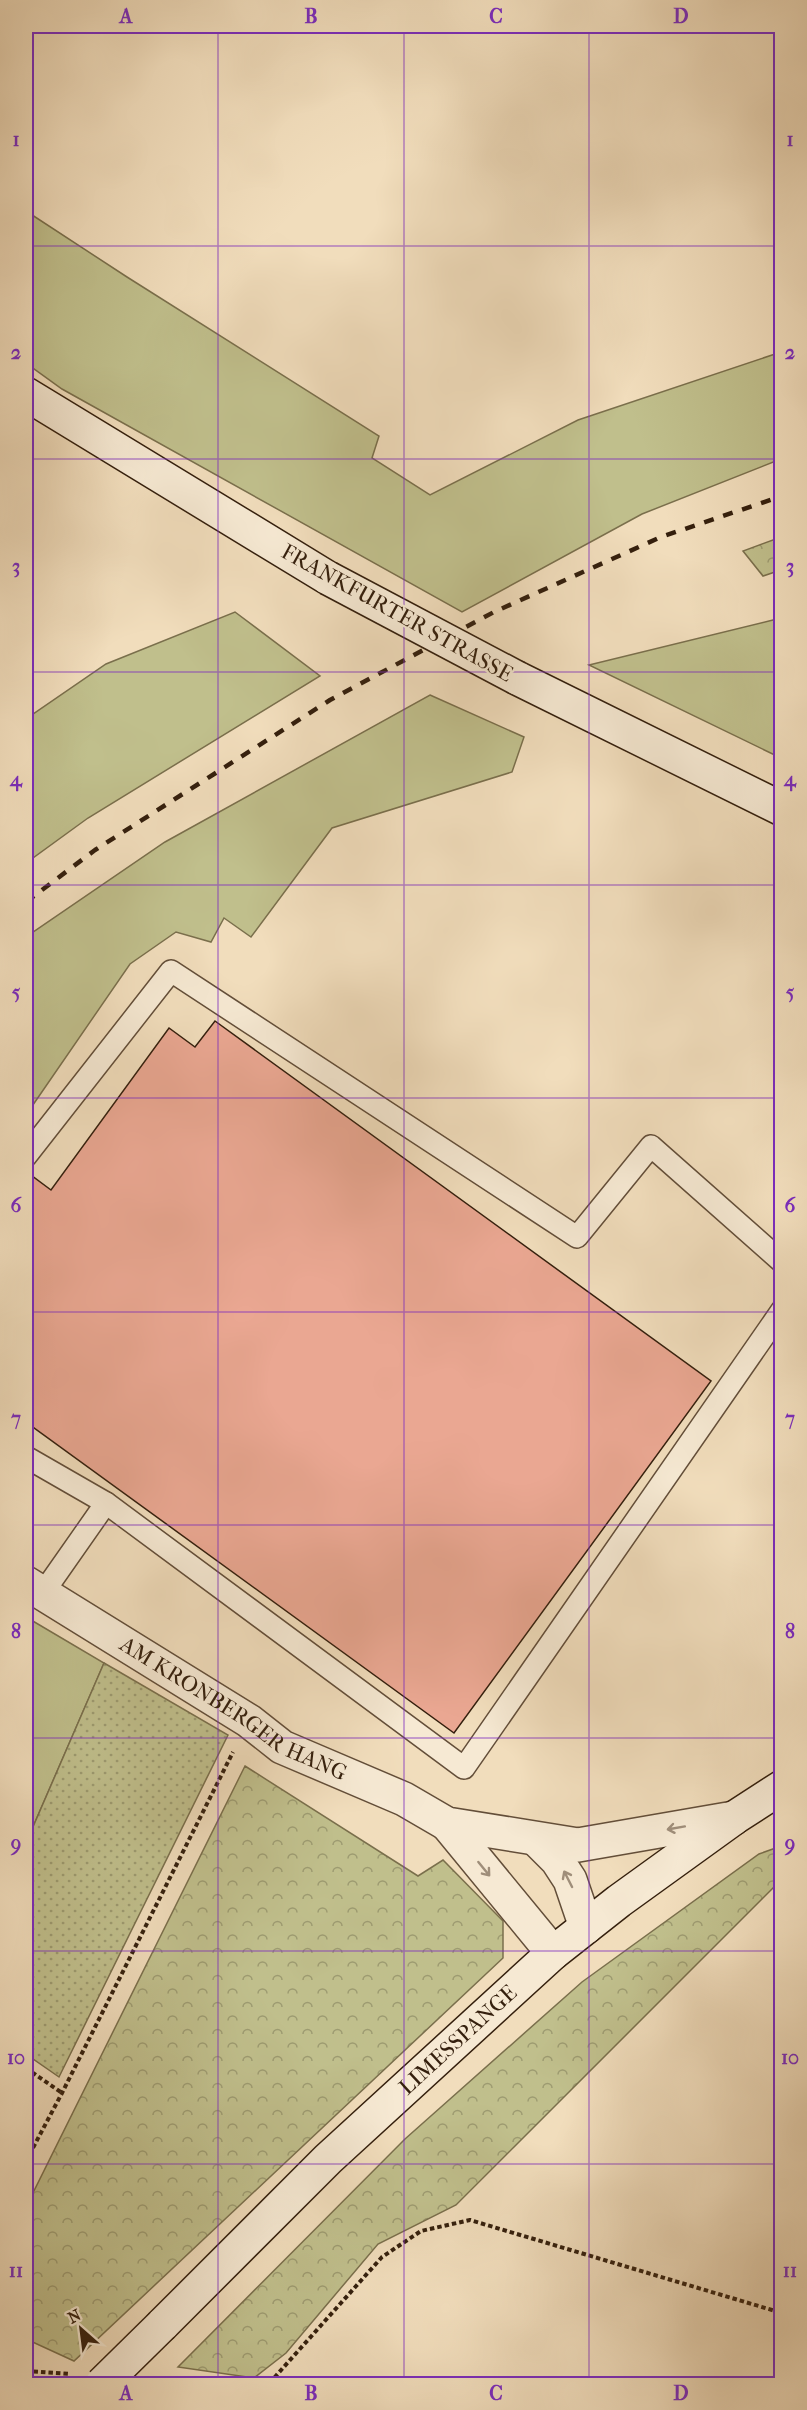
<svg xmlns="http://www.w3.org/2000/svg" width="807" height="2410" viewBox="0 0 807 2410" font-family="'IM FELL French Canon',serif">
	<style>
		.grass { fill: #c0bf8c; stroke: #7a6f4c; stroke-width: 1.5 }
		.forest { fill: url(#forest-crowns); stroke: #7a6f4c; stroke-width: 1.5 }
		.garden { fill: url(#garden-dots); stroke: #7a6f4c; stroke-width: 1.5 }
		.building { fill: #eaa792; stroke: #341f0d; stroke-width: 1.5 }
		.lines { fill: none; stroke-linecap: round; stroke-linejoin: round }
		.service-casing { stroke: #634e39; stroke-width: 24 }
		.minor-casing { stroke: #634e39; stroke-width: 36 }
		.secondary-casing { stroke: #341f0d; stroke-width: 36 }
		.path { stroke: #341f0d; stroke-width: 4; stroke-dasharray: 4.5 3; stroke-linecap: butt }
		.service { stroke: #f6e9d3; stroke-width: 21 }
		.minor { stroke: #f6e9d3; stroke-width: 33 }
		.secondary { stroke: #f6e9d3; stroke-width: 33 }
		.rail { stroke: #341f0d; stroke-width: 4.5; stroke-dasharray: 10 10; stroke-linecap: butt }
		.secondary-bridge-casing { stroke: #341f0d; stroke-width: 36; stroke-linecap: butt }
		.secondary-bridge { stroke: #f6e9d3; stroke-width: 33 }
		.oneway { stroke: #9f8e7a }
		.grid { fill: none; stroke: #7b2cbf; stroke-width: 1.5; stroke-opacity: 0.55 }
		.labels { text-anchor: middle; dominant-baseline: central; stroke-width: 4.5; stroke-linejoin: round; paint-order: stroke }
		.street-label { font-size: 22px; fill: #341f0d; stroke: #f6e9d3 }
		.neatline { fill: none; stroke: #7b2cbf; stroke-width: 2 }
		.grid-label { font-size: 20px; text-anchor: middle; font-weight: bold; fill: #7b2cbf }
	</style>
	<defs>
		<pattern id="forest-crowns" width="20" height="18" patternUnits="userSpaceOnUse" patternTransform="scale(1.5)"><rect width="20" height="18" fill="#c0bf8c"/><path d="M2 6a3 3 0 1 1 6 0M12 15a3 3 0 1 1 6 0" fill="none" stroke="#9d9b71"/></pattern>
		<pattern id="garden-dots" width="8" height="8" patternUnits="userSpaceOnUse" patternTransform="scale(1.5)"><rect width="8" height="8" fill="#c0bf8c"/><path d="M2 2h.1M6 6h.1" fill="none" stroke="#9d9b71" stroke-width="1.8" stroke-linecap="round"/></pattern>
	</defs>
	<rect width="100%" height="100%" fill="#f1ddbc"/>
	<filter id="stains"><feTurbulence type="fractalNoise" baseFrequency=".00333" numOctaves="4"/><feColorMatrix values="0 0 0 0 .2 0 0 0 0 .09 0 0 0 0 .02 0 0 0 .5 -.17"/></filter>
	<radialGradient id="worn" r=".72"><stop offset=".6" stop-color="#630" stop-opacity="0"/><stop offset="1" stop-color="#630" stop-opacity=".3"/></radialGradient>
	<!-- grass -->
	<g class="grass">
		<path d="M26 211 127 277 379 436 372 458 430 495 578 420 781 352V459L642 514 462 612 62 389 26 363Z"/>
		<path d="M235 612 320 676 88 818 26 863V719L106 664Z"/>
		<path d="M781 618V758L589 665Z"/>
		<path d="M430 695 524 737 512 772 332 828 251 937 224 918 211 942 176 932 130 964 26 1115V937L165 842Z"/>
		<path d="M26 1617 104 1663 26 1843Z"/>
	</g>
	<!-- forest -->
	<g class="forest">
		<path d="M781 537V570L763 576 743 551Z"/>
		<path d="M245 1766 418 1876 443 1860 503 1921V1958L74 2361 26 2339V2207Z"/>
		<path d="M781 1846V1880L456 2205 378 2244 286 2353 254 2378 178 2367 405 2139 582 1982 759 1854Z"/>
	</g>
	<!-- garden -->
	<path class="garden" d="M104 1663 228 1735 59 2077 26 2054V1843Z"/>
	<!-- building -->
	<path class="building" d="M215 1021 711 1381 454 1733 26 1422V1177L28 1173 51 1190 169 1028 195 1047Z"/>
	<g class="lines">
		<defs>
			<g id="service">
				<path d="M26 1156 171 971 577 1237 651 1146 782 1262"/>
				<path d="M26 1457 106 1503 464 1768 782 1310"/>
				<path d="M43 1593 106 1503"/>
			</g>
			<g id="minor">
				<path id="s1" d="M26 1583 249 1721 282 1747 404 1799 447 1824 578 1845 734 1818"/>
				<path d="M447 1824 553 1953"/>
				<path d="M536 1839 557 1860 570 1880 586 1927"/>
			</g>
			<g id="secondary">
				<path d="M26 394 328 578"/>
				<path d="M517 678 782 809"/>
				<path id="s2" d="M162 2325 328 2159 553 1953 619 1901 734 1818 782 1787"/>
			</g>
		</defs>
		<!-- service casing -->
		<use href="#service" class="service-casing"/>
		<!-- minor casing -->
		<use href="#minor" class="minor-casing"/>
		<!-- secondary casing -->
		<use href="#secondary" class="secondary-casing"/>
		<!-- path -->
		<g class="path">
			<path d="M26 2068 62 2093"/>
			<path d="M26 2161 62 2093 233 1752"/>
			<path d="M26 2371 70 2374"/>
			<path d="M261 2384 274 2378 382 2257 421 2231 470 2220 782 2313"/>
		</g>
		<!-- service -->
		<use href="#service" class="service"/>
		<!-- minor -->
		<use href="#minor" class="minor"/>
		<!-- secondary -->
		<use href="#secondary" class="secondary"/>
		<!-- rail -->
		<path class="rail" d="M26 902 95 850 330 700 494 612 661 537 782 496"/>
		<defs>
			<g id="secondary-bridge">
				<path d="M328 578 517 678"/>
				<path d="M102 2384 162 2325"/>
			</g>
		</defs>
		<!-- secondary-bridge casing -->
		<use href="#secondary-bridge" class="secondary-bridge-casing"/>
		<!-- secondary-bridge -->
		<use href="#secondary-bridge" class="secondary-bridge"/>
	</g>
	<!-- one-way arrows -->
	<defs><path id="oneway-shaft" d="M-6 0H5M1.5-3L5.5 0L1.5 3" fill="none" stroke-width="1.6" stroke-linecap="round" stroke-linejoin="round" transform="scale(1.5)"/></defs>
	<g class="oneway">
		<use href="#oneway-shaft" transform="translate(676 1828) rotate(170)"/>
		<use href="#oneway-shaft" transform="translate(484 1869) rotate(51)"/>
		<use href="#oneway-shaft" transform="translate(568 1879) rotate(-117)"/>
	</g>
	<!-- grid -->
	<path class="grid" d="M218 26V2384M404 26V2384M589 26V2384M26 246H782M26 459H782M26 672H782M26 885H782M26 1098H782M26 1312H782M26 1525H782M26 1738H782M26 1951H782M26 2164H782"/>
	<g class="labels">
		<!-- street labels -->
		<g class="street-label">
			<text transform="translate(397 613) rotate(29)">FRANKFURTER STRASSE</text>
			<text stroke="none"><textPath href="#s1" startOffset="243">AM KRONBERGER HANG</textPath></text>
			<text stroke="none"><textPath href="#s2" startOffset="411">LIMESSPANGE</textPath></text>
		</g>
	</g>
	<!-- margin -->
	<rect width="807" height="2410" fill="none" stroke="#f1ddbc" stroke-width="66"/>
	<!-- north arrow -->
	<g transform="translate(81 2329) rotate(332)" stroke="#f6e9d3" stroke-width="4.5" paint-order="stroke">
	<path d="M0-4.5L10 22L0 15L-10 22Z" fill="#341f0d"/>
	<text y="-9" font-size="16" font-weight="bold" text-anchor="middle" fill="#341f0d">N</text>
	</g>
	<rect x="33" y="33" width="741" height="2344" class="neatline"/>
	<g class="grid-label">
		<text x="126" y="23">A</text>
		<text x="311" y="23">B</text>
		<text x="496" y="23">C</text>
		<text x="681" y="23">D</text>
		<text x="16" y="146">1</text>
		<text x="790" y="146">1</text>
		<text x="16" y="359">2</text>
		<text x="790" y="359">2</text>
		<text x="16" y="573">3</text>
		<text x="790" y="573">3</text>
		<text x="16" y="786">4</text>
		<text x="790" y="786">4</text>
		<text x="16" y="999">5</text>
		<text x="790" y="999">5</text>
		<text x="16" y="1212">6</text>
		<text x="790" y="1212">6</text>
		<text x="16" y="1425">7</text>
		<text x="790" y="1425">7</text>
		<text x="16" y="1638">8</text>
		<text x="790" y="1638">8</text>
		<text x="16" y="1851">9</text>
		<text x="790" y="1851">9</text>
		<text x="16" y="2064">10</text>
		<text x="790" y="2064">10</text>
		<text x="16" y="2277">11</text>
		<text x="790" y="2277">11</text>
		<text x="126" y="2400">A</text>
		<text x="311" y="2400">B</text>
		<text x="496" y="2400">C</text>
		<text x="681" y="2400">D</text>
	</g>
	<rect width="100%" height="100%" filter="url(#stains)"/>
	<rect width="100%" height="100%" fill="url(#worn)"/>
</svg>
